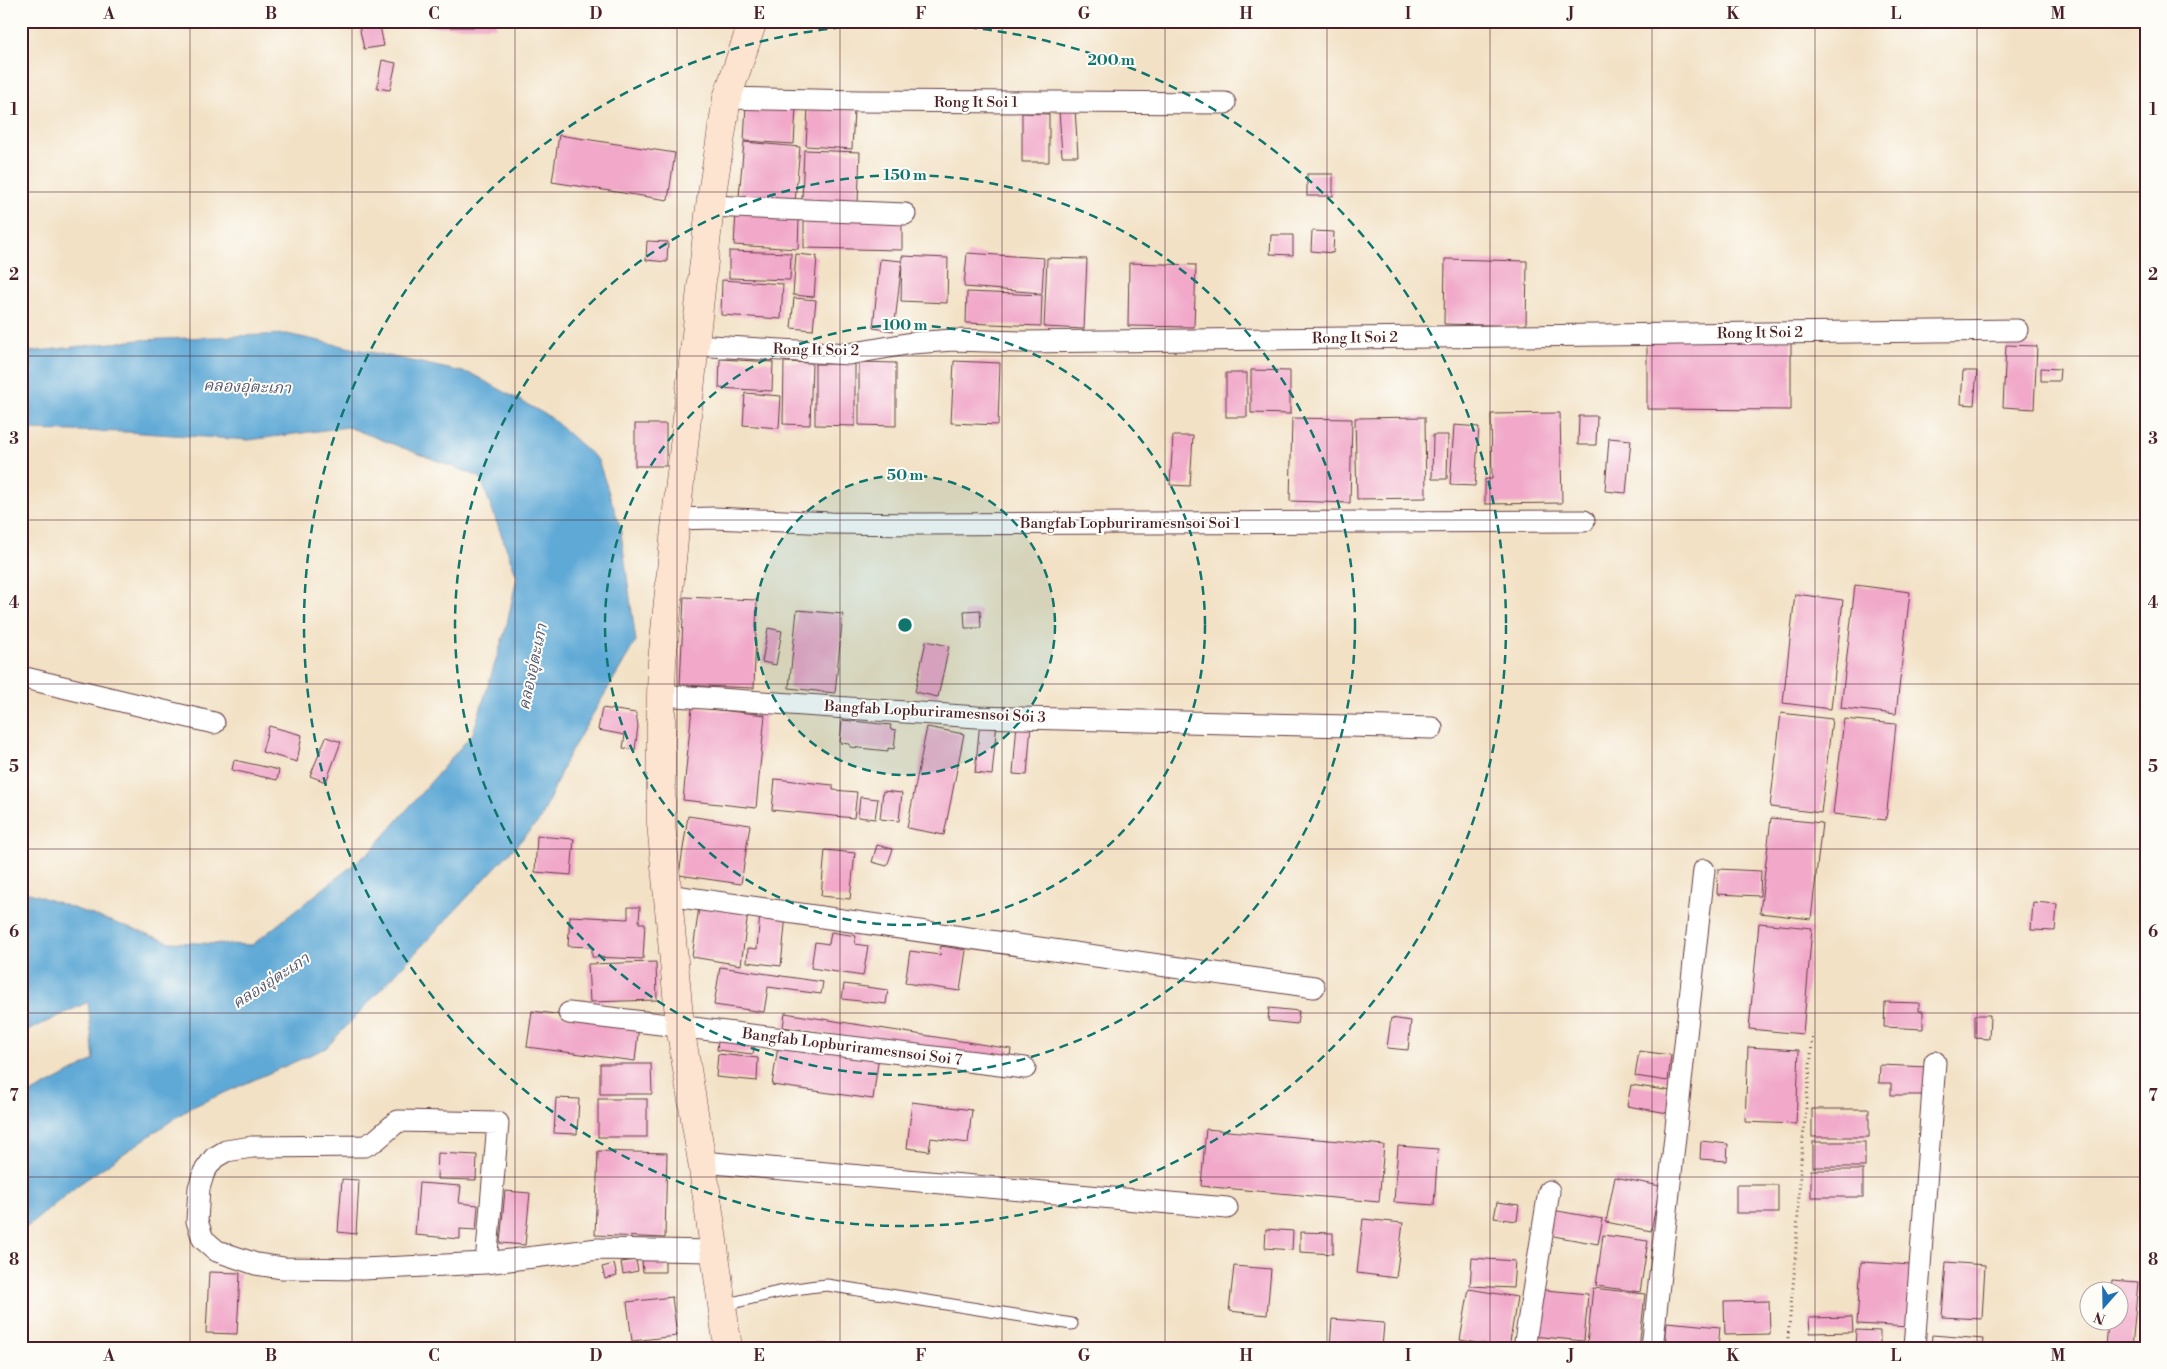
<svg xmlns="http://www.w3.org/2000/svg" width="2167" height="1369" viewBox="0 0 2167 1369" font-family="'Libre Bodoni','Noto Serif Thai',serif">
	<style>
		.water { fill: #5ea9d6; stroke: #546480 }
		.building { fill: #f1a8c9 }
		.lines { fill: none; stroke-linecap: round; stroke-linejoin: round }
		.lane-casing { stroke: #633c42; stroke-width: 13 }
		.street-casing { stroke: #633c42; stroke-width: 23 }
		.secondary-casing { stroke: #633c42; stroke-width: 29 }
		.path { stroke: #633c42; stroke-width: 3; stroke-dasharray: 1 4; stroke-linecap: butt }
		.lane { stroke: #fff; stroke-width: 11 }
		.street { stroke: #fff; stroke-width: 21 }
		.secondary { stroke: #fde4d0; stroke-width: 28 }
		.grid { fill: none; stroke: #4a1f2b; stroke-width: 1; stroke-opacity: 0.55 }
		.ring { fill: none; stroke: #0f766e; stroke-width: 2.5; stroke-dasharray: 9 6 }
		.labels { text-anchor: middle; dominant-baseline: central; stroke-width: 4; stroke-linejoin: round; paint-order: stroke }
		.street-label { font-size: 15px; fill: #4a1f2b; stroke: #fdfcf7 }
		.water-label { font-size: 16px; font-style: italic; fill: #52566f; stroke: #fdfcf7 }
		.centre { fill: #0f766e; stroke: #fdfcf7; stroke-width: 2.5 }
		.ring-label { font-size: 15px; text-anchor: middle; font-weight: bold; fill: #0f766e; stroke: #fdfcf7; stroke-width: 4; stroke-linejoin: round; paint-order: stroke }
		.neatline { fill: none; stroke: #4a1f2b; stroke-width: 2 }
		.grid-label { font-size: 16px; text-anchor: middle; font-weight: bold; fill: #4a1f2b }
	</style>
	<rect width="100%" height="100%" fill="#fdfcf7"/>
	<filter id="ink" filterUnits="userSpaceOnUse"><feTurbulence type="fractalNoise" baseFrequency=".02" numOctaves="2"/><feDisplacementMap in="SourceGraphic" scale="10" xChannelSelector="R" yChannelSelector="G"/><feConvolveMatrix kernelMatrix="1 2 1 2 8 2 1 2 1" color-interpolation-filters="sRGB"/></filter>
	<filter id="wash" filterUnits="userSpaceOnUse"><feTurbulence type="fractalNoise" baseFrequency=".0096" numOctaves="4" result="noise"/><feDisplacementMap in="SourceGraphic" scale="20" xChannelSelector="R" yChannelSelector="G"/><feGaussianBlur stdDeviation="1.12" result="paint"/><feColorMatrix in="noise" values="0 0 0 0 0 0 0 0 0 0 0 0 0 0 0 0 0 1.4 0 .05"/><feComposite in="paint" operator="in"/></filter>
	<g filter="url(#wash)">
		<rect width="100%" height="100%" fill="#f2e1c5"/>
		<!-- water -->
		<path class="water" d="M287 334 472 374 550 417 598 460 620 526 636 641 567 758 541 819 326 1048 190 1108 78 1185 21 1232V1099L94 1060 88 1002 21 1034V893H30L170 942 252 945 372 850 473 733 506 628 517 577 480 477 348 427 249 440 127 432 21 430V351L28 352 139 340Z"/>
		<g id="blocks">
			<!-- building -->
			<g class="building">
				<path d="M358 21H379L384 46 364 49Z"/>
				<rect x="428" y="21" width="68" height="6"/>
				<path d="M382 60 396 63 390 90 377 88Z"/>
				<path d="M746 104 796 107 794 144 744 141Z"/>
				<path d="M808 107 854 110 852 149 806 146Z"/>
				<path d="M1075 109 1078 156H1062L1059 110Z"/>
				<path d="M1022 113 1049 114V162H1022Z"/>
				<path d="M559 135 675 153 668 200 552 182Z"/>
				<path d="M744 142 800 147 795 202 739 197Z"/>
				<path d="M804 150 860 152 858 202 802 200Z"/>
				<rect x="1307" y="174" width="26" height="22"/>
				<path d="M736 212 799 217 798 249 734 245Z"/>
				<path d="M804 217 902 219V250L804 248Z"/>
				<path d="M1312 231 1334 232 1333 253 1311 251Z"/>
				<path d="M1271 235H1293V255L1270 254Z"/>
				<path d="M647 241 668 242 667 262 646 260Z"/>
				<path d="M729 251 791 253 790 280 729 278Z"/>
				<path d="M967 253 1044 258 1042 293 964 287Z"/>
				<path d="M796 254 817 256 814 297 793 295Z"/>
				<path d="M902 256 948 258 947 303 901 301Z"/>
				<path d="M1047 258 1087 259 1084 329 1044 327Z"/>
				<path d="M880 259 902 261 894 331 873 328Z"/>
				<path d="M1445 259 1527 261 1526 326 1444 324Z"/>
				<path d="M1129 263 1196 265 1194 327 1128 326Z"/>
				<path d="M722 280 783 284 781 319 721 315Z"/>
				<path d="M967 292 1042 295 1041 326 966 323Z"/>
				<path d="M794 298 816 300 813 330 791 328Z"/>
				<path d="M1647 338 1791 339V410L1647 409Z"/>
				<path d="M2006 345 2037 346 2034 409 2003 407Z"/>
				<path d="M720 359 773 362 772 391 719 388Z"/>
				<path d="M954 361 1000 363 998 425 951 423Z"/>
				<path d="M784 362 812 363 810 425 783 424Z"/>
				<path d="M859 362 896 363V426L859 425Z"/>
				<path d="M815 364H855V426L815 425Z"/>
				<path d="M2041 368 2060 369 2059 381H2041Z"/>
				<path d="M1251 370 1290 371V414L1251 413Z"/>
				<path d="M1963 371H1977L1974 405 1961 404Z"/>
				<rect x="1226" y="373" width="21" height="44"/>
				<path d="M745 393 781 396 779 428 743 425Z"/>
				<path d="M1560 413 1562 503 1485 504V479H1492L1491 414Z"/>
				<path d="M1579 416H1597L1596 445H1578Z"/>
				<path d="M1425 417 1426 498 1357 499 1355 418Z"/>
				<path d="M1292 418 1352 419 1350 503 1290 501Z"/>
				<rect x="635" y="424" width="31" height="42"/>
				<path d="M1454 425 1479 427 1475 486 1450 485Z"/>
				<path d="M1433 435H1448L1447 479H1432Z"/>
				<path d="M1173 436H1193L1190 486 1170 485Z"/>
				<path d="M1609 438 1631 440 1626 493 1605 491Z"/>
				<path d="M1855 585 1910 592 1896 714 1841 708Z"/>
				<path d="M1795 594 1843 600 1831 709 1783 703Z"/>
				<path d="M684 597 757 600 754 688 680 685Z"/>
				<path d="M797 610 843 614 835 693 789 688Z"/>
				<path d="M980 610 981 628H965L964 611Z"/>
				<path d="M768 628 782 631 776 665 762 662Z"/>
				<path d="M926 641 949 646 938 697 915 692Z"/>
				<path d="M692 707 765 715 756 808 683 800Z"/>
				<path d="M602 708 636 713 638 726 635 750 623 748 625 735 598 730Z"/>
				<path d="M1781 713 1832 719 1821 813 1770 807Z"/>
				<path d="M1844 719 1896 724 1886 820 1833 814Z"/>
				<path d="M842 720 891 725 890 729 896 730 894 749 888 748V751L850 747V744L840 743Z"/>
				<path d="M980 721 997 722 992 775 975 773Z"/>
				<path d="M1017 722 1031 724 1027 775 1013 774Z"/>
				<path d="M269 726 302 735 297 762 262 752Z"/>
				<path d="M927 727 964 734 944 835 907 828Z"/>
				<path d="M326 737 341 742 326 782 310 776Z"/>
				<path d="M234 760 279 770 277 780 232 770Z"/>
				<path d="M775 779 833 785V790L857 792 854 818 772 810Z"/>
				<path d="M883 791 902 793 899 821 880 819Z"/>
				<path d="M860 797 878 799 875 819 858 817Z"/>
				<path d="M688 816 750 825 741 884 679 875Z"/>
				<path d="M1771 818 1822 823 1811 919 1760 913Z"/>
				<path d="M537 836 574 839 571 875 535 872Z"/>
				<path d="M877 845 893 849 887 866 872 862Z"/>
				<path d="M825 850 855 853 850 899 821 896Z"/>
				<path d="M1718 869 1761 871 1760 896 1717 894Z"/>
				<path d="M2033 902 2057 904 2055 931 2031 930Z"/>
				<path d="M628 907H640L639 923H645L643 959 592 957V947L568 946 570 916 628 919Z"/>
				<path d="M699 907 748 913 741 965 692 957Z"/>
				<path d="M760 913 786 915 781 966 747 962 748 948 757 949Z"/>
				<path d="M1759 923 1812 928 1803 1034 1749 1029Z"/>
				<path d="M831 932 856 936 855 944 868 946 863 976 811 968 815 942 829 944Z"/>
				<path d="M941 946 966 950 960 991 905 983 910 951 940 955Z"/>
				<path d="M656 962 657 1000 590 1002 588 964Z"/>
				<path d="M720 967 823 982 821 994 768 987 764 1012 714 1005Z"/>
				<path d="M844 984 888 990 886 1004 842 999Z"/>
				<path d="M1885 1002 1919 1003V1011H1923V1029L1884 1027Z"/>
				<path d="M1269 1008 1299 1011 1297 1024 1268 1021Z"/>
				<path d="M532 1011 639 1025 635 1061 527 1047Z"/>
				<path d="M785 1013 1011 1049 1009 1062 783 1027Z"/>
				<path d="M1975 1015H1990L1989 1039 1975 1038Z"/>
				<path d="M1391 1018 1411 1021 1408 1050 1387 1048Z"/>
				<path d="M719 1033 756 1038 753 1054 717 1050Z"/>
				<path d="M779 1040 879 1055 873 1099 772 1085Z"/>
				<path d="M1748 1047 1799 1050 1796 1124 1745 1122Z"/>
				<path d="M1639 1051 1671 1055 1668 1081 1635 1076Z"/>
				<path d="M718 1054 758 1058 757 1081 716 1077Z"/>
				<path d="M600 1064H651L652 1094H600Z"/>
				<path d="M1880 1065 1929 1067 1923 1095H1891V1083H1879Z"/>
				<path d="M1631 1085 1672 1091 1668 1113 1627 1106Z"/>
				<path d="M556 1098 579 1099 577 1134 554 1133Z"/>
				<rect x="598" y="1099" width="49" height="38"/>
				<path d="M912 1102 972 1110 968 1143 931 1138 929 1151 907 1148Z"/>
				<rect x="1812" y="1109" width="57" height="28"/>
				<path d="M1206 1129 1384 1145 1379 1202 1201 1186Z"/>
				<path d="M1701 1141 1728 1144 1727 1161 1700 1159Z"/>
				<rect x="1813" y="1142" width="52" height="25"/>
				<path d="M1398 1146 1438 1149 1434 1205 1394 1202Z"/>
				<path d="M598 1151 667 1153 665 1238 595 1235Z"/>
				<path d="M438 1153 477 1155 476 1180 437 1179Z"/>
				<rect x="1811" y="1170" width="52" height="27"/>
				<path d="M1615 1177 1660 1186 1651 1231 1606 1222Z"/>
				<path d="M342 1179 359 1180 356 1234 338 1232Z"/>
				<path d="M419 1183 461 1186 459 1203 478 1205 476 1230 460 1229V1239L415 1235Z"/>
				<rect x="1736" y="1185" width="42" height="28"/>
				<path d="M505 1191 530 1193 525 1245 500 1243Z"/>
				<path d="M1497 1202 1519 1205 1517 1221 1494 1218Z"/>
				<path d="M1552 1210 1603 1219 1598 1244 1548 1235Z"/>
				<path d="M1363 1219 1403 1223 1396 1278 1357 1273Z"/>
				<path d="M1266 1229 1293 1231 1292 1250 1265 1248Z"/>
				<path d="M1300 1232 1333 1233V1254L1300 1252Z"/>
				<path d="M1603 1235 1648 1241 1640 1292 1596 1286Z"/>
				<path d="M1472 1258 1515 1261 1513 1288 1470 1286Z"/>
				<path d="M665 1259V1272H643L642 1260Z"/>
				<path d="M636 1260 638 1271 623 1274 621 1262Z"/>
				<path d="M1861 1262 1912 1265 1909 1327 1857 1324Z"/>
				<path d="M1946 1262 1985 1265 1982 1319 1942 1317Z"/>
				<path d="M614 1264 617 1276 605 1279 602 1267Z"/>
				<path d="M1234 1266 1271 1269 1267 1315 1229 1311Z"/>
				<path d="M209 1272 240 1273 237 1334 206 1333Z"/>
				<path d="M2112 1280 2138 1282 2132 1348H2106L2108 1322H2120V1292H2111Z"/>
				<path d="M2144 1280H2146V1319L2141 1318Z"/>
				<path d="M1593 1288 1645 1294 1639 1348 1587 1344Z"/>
				<path d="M1469 1289 1517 1297 1509 1348 1460 1340Z"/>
				<path d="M1536 1289 1588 1294 1584 1341 1532 1336Z"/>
				<path d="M672 1297 677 1336 632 1341 627 1302Z"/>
				<path d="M1769 1301 1770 1334 1725 1335 1724 1302Z"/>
				<path d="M1852 1317 1853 1332 1810 1333 1809 1318Z"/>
				<path d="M1332 1319 1384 1323 1382 1348H1330Z"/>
				<path d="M1667 1322 1720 1327 1718 1348H1665Z"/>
				<path d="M1856 1330 1880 1331V1348H1855Z"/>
				<path d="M1932 1335 1984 1339 1983 1348H1931Z"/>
				<rect x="776" y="1344" width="51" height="4"/>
			</g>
		</g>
	</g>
	<g filter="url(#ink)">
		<use href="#blocks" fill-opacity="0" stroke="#633c42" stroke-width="1"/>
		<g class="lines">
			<defs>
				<path id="lane" d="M722 1306C757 1296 791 1288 827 1285L1072 1324"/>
				<g id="street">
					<path d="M727 98 859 101 1225 103"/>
					<path d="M710 206 905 214"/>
					<path d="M694 345 849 354 912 343 953 340 1022 342 2017 330"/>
					<path d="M676 519 714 518 831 523 920 524 1584 521"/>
					<path d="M21 677 214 723"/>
					<path d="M661 695 977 717 1432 728"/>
					<path d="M667 895 1314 987"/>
					<path d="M569 1013 1025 1068"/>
					<path d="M702 1162 1227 1208"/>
					<path d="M486 1263 498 1123 398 1121 376 1140 365 1146 252 1147 226 1151 214 1158 204 1172 199 1188 197 1221 203 1239 217 1251 256 1264 283 1268 363 1269 486 1263 598 1249 713 1251"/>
					<path d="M1524 1348 1549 1191"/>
					<path d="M1652 1348 1704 870"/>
					<path d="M1914 1348 1935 1062"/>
				</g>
				<path id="secondary" d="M728 1348 702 1162 680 1026 661 823V695L662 662 676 519 710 206 727 98 753 21"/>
			</defs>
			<!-- lane casing -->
			<use href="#lane" class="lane-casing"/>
			<!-- street casing -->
			<use href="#street" class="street-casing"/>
			<!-- secondary casing -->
			<use href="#secondary" class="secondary-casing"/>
			<!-- path -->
			<path class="path" d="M1787 1348 1795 1265 1801 1160 1813 1034"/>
			<!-- lane -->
			<use href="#lane" class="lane"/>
			<!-- street -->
			<use href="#street" class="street"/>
			<!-- secondary -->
			<use href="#secondary" class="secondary"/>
		</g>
	</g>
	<!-- grid -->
	<path class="grid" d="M190 21V1348M352 21V1348M515 21V1348M677 21V1348M840 21V1348M1002 21V1348M1165 21V1348M1327 21V1348M1490 21V1348M1652 21V1348M1815 21V1348M1977 21V1348M21 192H2146M21 356H2146M21 520H2146M21 684H2146M21 849H2146M21 1013H2146M21 1177H2146"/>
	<!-- distance rings -->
	<circle cx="905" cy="625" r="150" fill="#0f766e" fill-opacity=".12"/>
	<g class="ring">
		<circle cx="905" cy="625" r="150"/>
		<circle cx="905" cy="625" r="300"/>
		<circle cx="905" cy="625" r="450"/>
		<circle cx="905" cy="625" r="601"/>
	</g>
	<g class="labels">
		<!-- street labels -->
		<g class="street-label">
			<text x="976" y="102">Rong It Soi 1</text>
			<text transform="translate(1760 333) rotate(-1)">Rong It Soi 2</text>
			<text transform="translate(1355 338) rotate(-1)">Rong It Soi 2</text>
			<text transform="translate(816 350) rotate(1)">Rong It Soi 2</text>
			<text x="1130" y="523">Bangfab Lopburiramesnsoi Soi 1</text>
			<text transform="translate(935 712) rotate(3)">Bangfab Lopburiramesnsoi Soi 3</text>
			<text transform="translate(852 1047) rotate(7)">Bangfab Lopburiramesnsoi Soi 7</text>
		</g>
		<!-- water labels -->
		<g class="water-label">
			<text transform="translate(247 387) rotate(2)">คลองอุ่ตะเภา</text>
			<text transform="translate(533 667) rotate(-78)">คลองอุ่ตะเภา</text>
			<text transform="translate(271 981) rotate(-33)">คลองอุ่ตะเภา</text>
		</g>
	</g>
	<circle cx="905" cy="625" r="8" class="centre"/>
	<g class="ring-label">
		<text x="1111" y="65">200 m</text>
		<text x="905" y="180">150 m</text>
		<text x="905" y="330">100 m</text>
		<text x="905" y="480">50 m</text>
	</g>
	<!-- margin -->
	<rect width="2167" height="1369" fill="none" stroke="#fdfcf7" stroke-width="55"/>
	<!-- north arrow -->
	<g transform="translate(2104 1306) rotate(200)"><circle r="24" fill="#fdfcf7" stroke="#b5a4a5"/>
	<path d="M0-4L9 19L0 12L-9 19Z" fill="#1f6fb2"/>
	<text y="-8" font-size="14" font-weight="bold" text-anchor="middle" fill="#4a1f2b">N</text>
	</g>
	<rect x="28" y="28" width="2112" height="1314" class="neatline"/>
	<g class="grid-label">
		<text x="109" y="19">A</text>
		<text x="271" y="19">B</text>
		<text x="434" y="19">C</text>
		<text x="596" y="19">D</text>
		<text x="759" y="19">E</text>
		<text x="921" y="19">F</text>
		<text x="1084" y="19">G</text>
		<text x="1246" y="19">H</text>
		<text x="1408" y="19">I</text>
		<text x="1571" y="19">J</text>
		<text x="1733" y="19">K</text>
		<text x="1896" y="19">L</text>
		<text x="2058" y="19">M</text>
		<text x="14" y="115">1</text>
		<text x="2153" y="115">1</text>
		<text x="14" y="280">2</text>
		<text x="2153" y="280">2</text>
		<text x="14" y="444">3</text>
		<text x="2153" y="444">3</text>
		<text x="14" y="608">4</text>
		<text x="2153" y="608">4</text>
		<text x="14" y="772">5</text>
		<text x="2153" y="772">5</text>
		<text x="14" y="937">6</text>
		<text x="2153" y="937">6</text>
		<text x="14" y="1101">7</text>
		<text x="2153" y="1101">7</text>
		<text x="14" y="1265">8</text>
		<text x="2153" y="1265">8</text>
		<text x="109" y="1361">A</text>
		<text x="271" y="1361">B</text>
		<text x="434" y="1361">C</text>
		<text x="596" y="1361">D</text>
		<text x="759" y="1361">E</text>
		<text x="921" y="1361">F</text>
		<text x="1084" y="1361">G</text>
		<text x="1246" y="1361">H</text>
		<text x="1408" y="1361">I</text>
		<text x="1571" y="1361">J</text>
		<text x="1733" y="1361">K</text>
		<text x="1896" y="1361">L</text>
		<text x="2058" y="1361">M</text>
	</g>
</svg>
